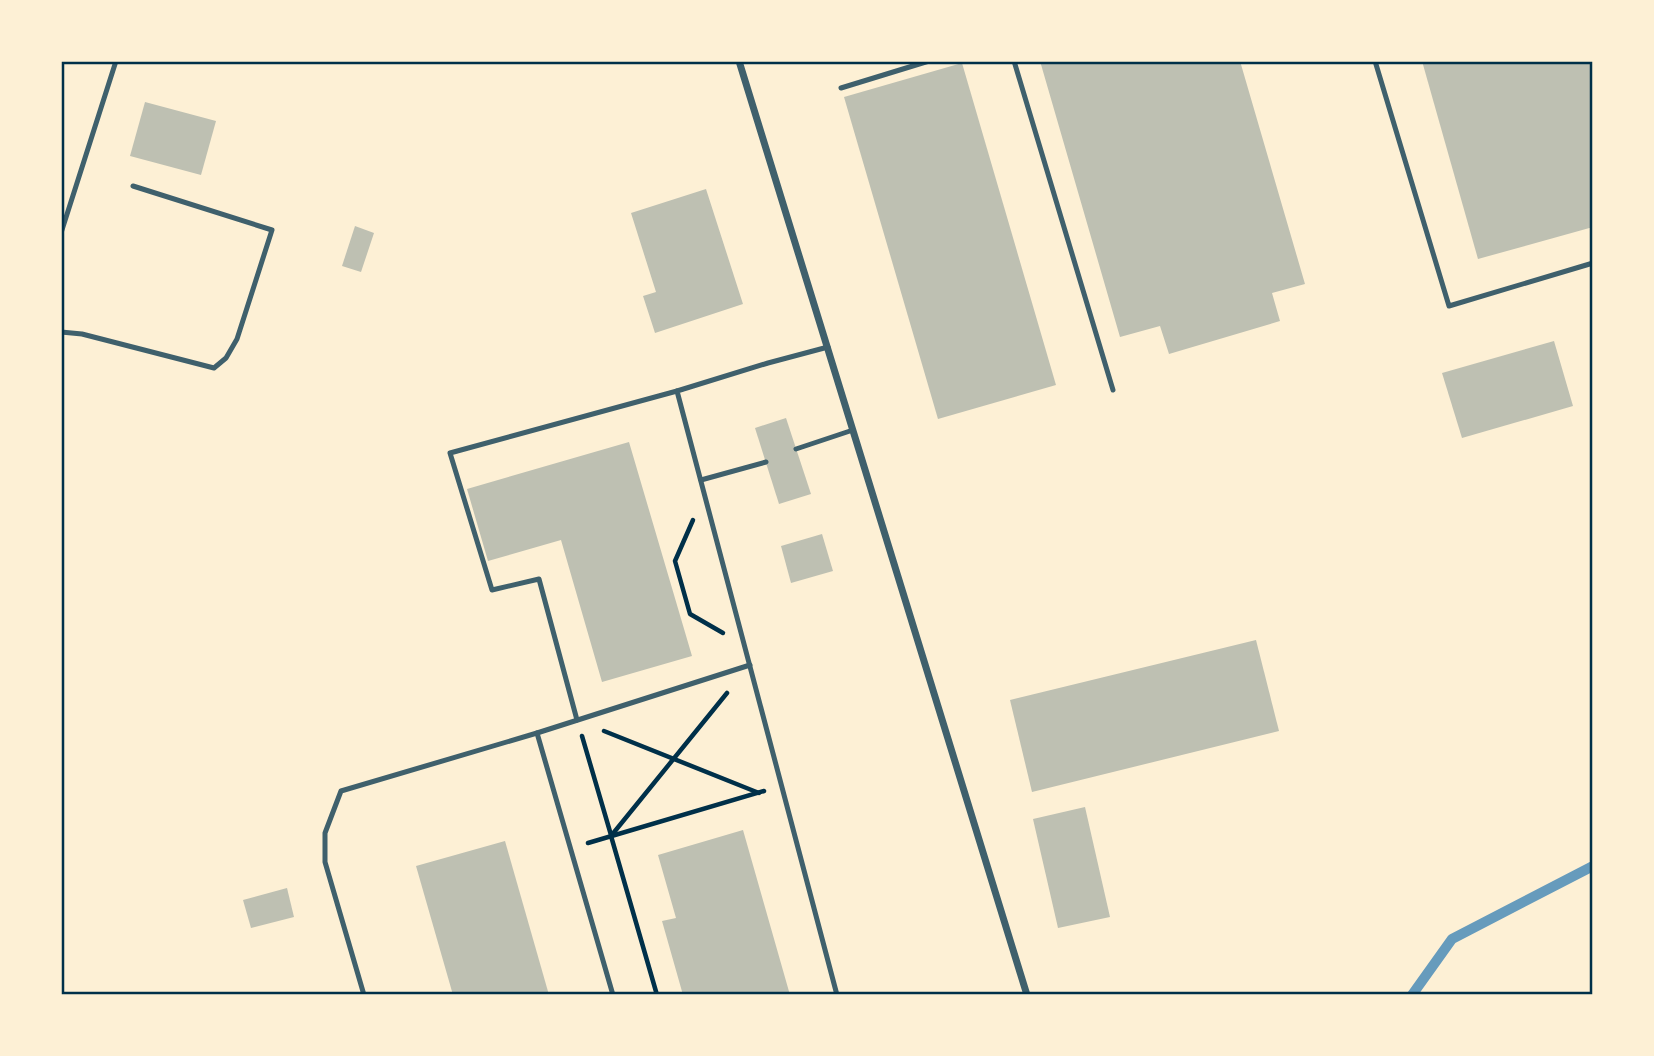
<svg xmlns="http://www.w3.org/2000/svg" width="1654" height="1056" viewBox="0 0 1654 1056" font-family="'Roboto Condensed',sans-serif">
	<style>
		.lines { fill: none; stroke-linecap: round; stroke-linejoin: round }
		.stream { stroke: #669bbc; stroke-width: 10 }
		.building { fill: #bec0b2 }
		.path { stroke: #003049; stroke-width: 4.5 }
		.service { stroke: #3f606c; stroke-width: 5 }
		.minor { stroke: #3f606c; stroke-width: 7 }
		.neatline { fill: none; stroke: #003049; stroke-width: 2.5 }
	</style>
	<rect width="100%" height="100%" fill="#fdf0d5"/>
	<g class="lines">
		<!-- stream -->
		<path class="stream" d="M1412 995 1452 939 1593 866"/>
	</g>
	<!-- building -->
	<g class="building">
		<path d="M1040 61H1240L1305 284 1272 293 1280 321 1169 354 1160 326 1120 337Z"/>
		<path d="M1422 61H1593V227L1478 259Z"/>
		<path d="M962 63 1056 385 938 419 844 97Z"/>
		<path d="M145 102 216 121 201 175 130 156Z"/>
		<path d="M706 189 743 304 655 333 643 296 656 292 631 213Z"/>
		<path d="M355 226 374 233 361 272 342 266Z"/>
		<path d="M1554 341 1573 406 1462 438 1442 373Z"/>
		<path d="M786 418 811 494 779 504 755 428Z"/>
		<path d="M629 442 692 656 602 682 561 540 488 561 467 489Z"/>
		<path d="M822 534 833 571 791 583 781 546Z"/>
		<path d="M1256 640 1279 731 1032 792 1010 700Z"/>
		<path d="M1085 807 1110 917 1058 928 1033 819Z"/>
		<path d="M743 830 790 995H698L697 993 683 995 662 921 676 918 658 855Z"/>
		<path d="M505 841 549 995H453L416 866Z"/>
		<path d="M287 888 294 917 251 928 243 900Z"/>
	</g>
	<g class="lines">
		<!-- path -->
		<g class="path">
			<path d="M693 520 675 561 690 614 723 633"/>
			<path d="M604 731 759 793"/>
			<path d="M582 736 611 835"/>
			<path d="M588 843 764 791"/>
			<path d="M657 995 611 836 727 693"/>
		</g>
		<!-- service -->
		<g class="service">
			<path d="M1014 61 1113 390"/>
			<path d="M1375 61 1449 306 1593 263"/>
			<path d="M841 88 929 61"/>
			<path d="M61 233 116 61"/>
			<path d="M61 332 82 334 214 368 226 358 237 339 272 230 133 186"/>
			<path d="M828 347 768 363 677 391 837 995"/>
			<path d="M796 449 853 430"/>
			<path d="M701 480 766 462"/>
			<path d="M577 720 539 579 492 590 450 453 677 391"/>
			<path d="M364 995 325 862V833L341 791 537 733"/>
			<path d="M613 995 537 733 750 665"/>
		</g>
		<!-- minor -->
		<path class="minor" d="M739 61 1027 995"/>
	</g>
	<!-- border -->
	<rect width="1654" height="1056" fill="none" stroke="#fdf0d5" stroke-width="126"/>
	<rect x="63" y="63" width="1528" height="930" class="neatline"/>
</svg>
